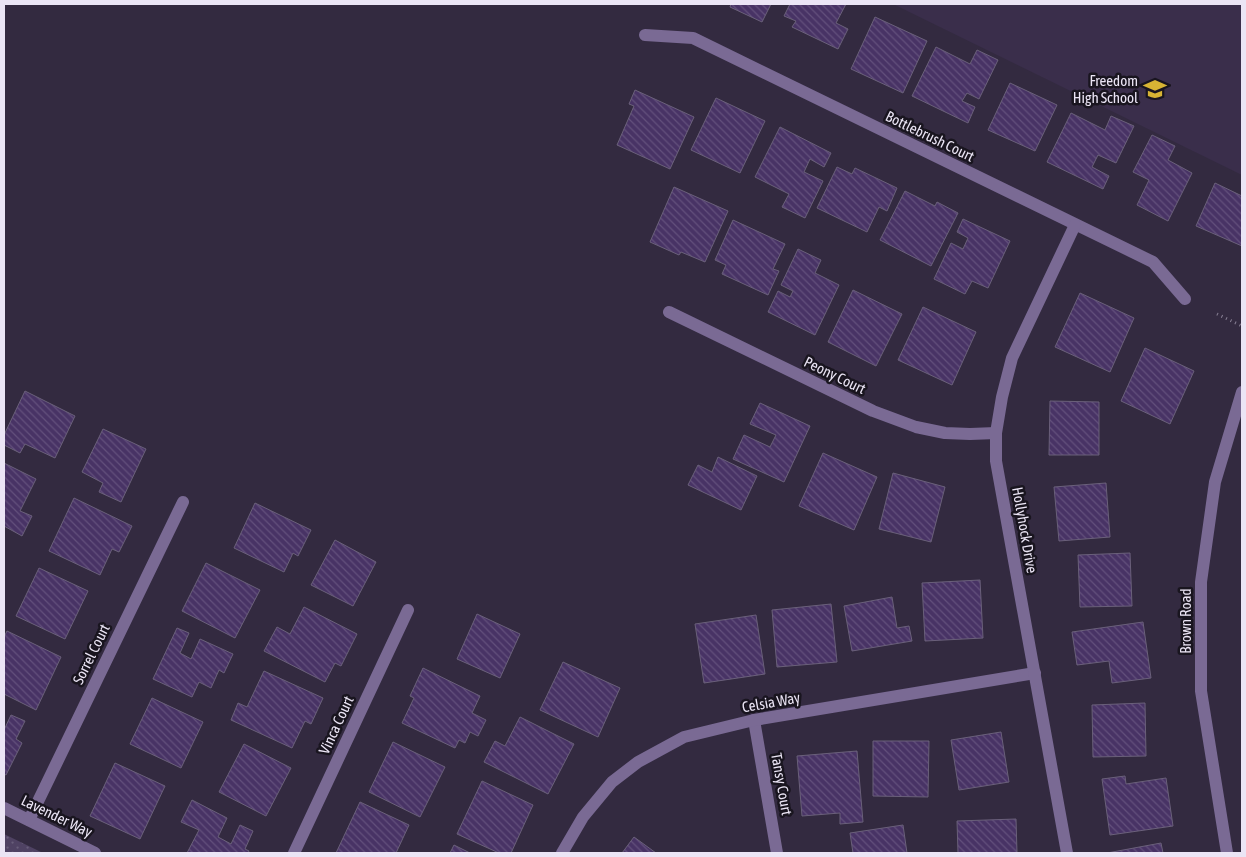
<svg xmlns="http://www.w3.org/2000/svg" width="1246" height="857" viewBox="0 0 1246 857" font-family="'Asap Condensed',sans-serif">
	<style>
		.built { fill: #3a2e4b }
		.park { fill: url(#park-dots) }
		.building { fill: url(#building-back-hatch); stroke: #6a607a }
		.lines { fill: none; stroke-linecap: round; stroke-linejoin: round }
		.path { stroke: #898195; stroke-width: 3; stroke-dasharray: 1 4; stroke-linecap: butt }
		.minor { stroke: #7a6a94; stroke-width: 12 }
		.labels { text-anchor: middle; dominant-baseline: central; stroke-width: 5; stroke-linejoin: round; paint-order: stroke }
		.poi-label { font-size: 15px; fill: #ebe5f5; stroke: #19151f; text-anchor: end }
		.street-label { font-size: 15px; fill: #ebe5f5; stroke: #19151f }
	</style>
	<defs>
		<pattern id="park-dots" width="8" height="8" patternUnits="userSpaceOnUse" patternTransform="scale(1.25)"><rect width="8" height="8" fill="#4f4263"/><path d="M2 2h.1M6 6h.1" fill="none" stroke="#685d7a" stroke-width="1.8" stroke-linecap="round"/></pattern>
		<pattern id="building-back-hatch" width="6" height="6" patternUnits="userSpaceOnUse" patternTransform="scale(1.25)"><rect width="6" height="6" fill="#483365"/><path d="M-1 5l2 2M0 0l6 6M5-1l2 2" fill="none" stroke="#63507c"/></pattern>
	</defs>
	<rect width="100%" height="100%" fill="#332a40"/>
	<!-- built -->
	<path class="built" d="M893 4H1242V175Z"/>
	<!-- park -->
	<path class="park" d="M4 834 43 853H4Z"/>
	<!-- building -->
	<g class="building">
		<path d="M731 4H771L762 22 730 7Z"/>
		<path d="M790 4H846L836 23 848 29 838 49 792 27 796 21 784 16Z"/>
		<path d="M875 17 927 41 903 93 851 69Z"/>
		<path d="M936 47 970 64 977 50 998 60 979 99 967 93 962 101 975 107 968 123 912 96Z"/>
		<path d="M1010 83 1057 105 1035 151 988 130Z"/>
		<path d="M635 90 694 117 670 169 617 145 634 106 629 104Z"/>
		<path d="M716 98 765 121 740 173 691 150Z"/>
		<path d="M1071 113 1105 130 1111 116 1134 126 1116 163 1098 155 1092 167 1109 176 1103 189 1047 162Z"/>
		<path d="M780 127 831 153 824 167 810 159 804 172 823 181 805 218 782 207 789 194 755 177Z"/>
		<path d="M1152 135 1175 146 1168 160 1192 173 1168 221 1137 205 1149 180 1133 172Z"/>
		<path d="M837 167 852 174 855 168 897 188 887 211 879 207 867 232 817 208Z"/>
		<path d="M1215 183 1242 196V246L1196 226Z"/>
		<path d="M674 187 728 211 705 262 681 252 679 255 650 242Z"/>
		<path d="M905 191 935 206 937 202 958 213 931 266 880 240Z"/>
		<path d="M963 219 1010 241 988 288 972 281 965 294 934 279 951 243 963 249 968 238 957 232Z"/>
		<path d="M733 220 785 244 773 269 779 271 768 295 722 274 726 265 715 260Z"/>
		<path d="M798 249 821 260 815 273 839 285 815 335 768 312 778 291 790 297 793 291 781 285Z"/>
		<path d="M853 290 902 314 876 366 828 342Z"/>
		<path d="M1080 293 1134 318 1110 372 1055 347Z"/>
		<path d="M923 307 976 332 952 385 898 360Z"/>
		<path d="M1145 348 1194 371 1170 424 1121 401Z"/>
		<path d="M25 391 75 416 55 458 25 444 20 453 4 445V435Z"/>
		<path d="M1050 401 1099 402V455H1049Z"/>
		<path d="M760 403 810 426 784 482 733 459 744 435 770 447 776 435 750 424Z"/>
		<path d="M103 429 146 449 121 502 99 492 103 483 82 472Z"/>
		<path d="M823 453 877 477 854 530 799 506Z"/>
		<path d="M718 457 757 476 741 510 688 485 698 465 712 472Z"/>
		<path d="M4 463 36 479 20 511 32 516 22 536 4 526Z"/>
		<path d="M893 473 945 487 931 542 879 529Z"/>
		<path d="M1106 483 1110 537 1059 541 1054 487Z"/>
		<path d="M74 498 132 526 119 552 112 549 100 575 49 551Z"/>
		<path d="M255 503 311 530 298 556 293 553 284 572 234 548Z"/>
		<path d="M335 540 376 562 353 606 311 585Z"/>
		<path d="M1130 553 1132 606 1080 607 1078 555Z"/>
		<path d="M206 563 260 590 235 638 182 611Z"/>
		<path d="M39 568 88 591 65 639 16 616Z"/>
		<path d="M980 580 983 638 925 641 922 583Z"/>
		<path d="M892 597 897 628 909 626 912 641 852 651 844 606Z"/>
		<path d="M831 604 837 662 777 667 772 610Z"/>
		<path d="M304 607 357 634 341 666 335 663 325 682 264 651 277 627 290 634Z"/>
		<path d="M477 614 520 634 500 678 457 659Z"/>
		<path d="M756 615 765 674 704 683 695 624Z"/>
		<path d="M1143 622 1151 678 1112 683 1109 661 1077 665 1072 632Z"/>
		<path d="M177 628 189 633 180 653 191 659 200 639 233 654 224 673 219 670 211 688 199 682 192 697 153 679Z"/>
		<path d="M7 631 61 657 36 710 4 694V637Z"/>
		<path d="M563 662 620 688 598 737 540 710Z"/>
		<path d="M423 668 480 696 472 713 486 720 478 736 470 732 465 743 459 740 455 748 402 723 414 698 410 696Z"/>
		<path d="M264 671 323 698 311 724 305 721 292 748 231 720 238 703 247 707Z"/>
		<path d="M152 698 203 722 181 768 130 744Z"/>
		<path d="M1145 703 1146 756 1093 757 1092 705Z"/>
		<path d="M11 715 25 721 16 739 22 743 6 775 4 774V730Z"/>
		<path d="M520 717 574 744 548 794 484 762 495 741 505 746Z"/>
		<path d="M1001 732 1009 782 959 790 951 740Z"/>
		<path d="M873 741H929L928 797 873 796Z"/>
		<path d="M393 742 445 767 420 817 369 792Z"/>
		<path d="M244 744 291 768 266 816 219 792Z"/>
		<path d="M857 751 863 822 840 824V813L802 816 797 756Z"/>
		<path d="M115 763 165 786 140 839 90 816Z"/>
		<path d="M1125 776 1126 784 1166 778 1173 826 1110 835 1102 779Z"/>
		<path d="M482 781 533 805 511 853H499L457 834Z"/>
		<path d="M192 800 227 818 218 837 231 844 240 825 253 831 245 849 249 851 248 853H187L199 830 181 822Z"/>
		<path d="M360 802 409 825 396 853H336Z"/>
		<path d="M1016 819 1017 853H958L957 821Z"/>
		<path d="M903 825 907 853H853L850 833Z"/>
		<path d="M634 837 656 853H622Z"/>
		<path d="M1161 843 1163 853H1107Z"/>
		<path d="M454 845 470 853H450Z"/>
	</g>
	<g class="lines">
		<!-- path -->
		<path class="path" d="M1217 314 1242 326"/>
		<!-- minor -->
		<g class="minor">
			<path d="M645 35 693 38 1153 262 1185 299"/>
			<path d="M669 312 873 411 916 427 945 433 970 434 996 433"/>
			<path d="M754 720 777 853"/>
			<path d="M4 808 95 853"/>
			<path d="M29 820 183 502"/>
			<path d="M294 853 408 610"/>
			<path d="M562 853 583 817 612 782 638 762 684 737 754 720 1035 673"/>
			<path d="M1067 853 996 461V433L1002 397 1012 358 1075 225"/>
			<path d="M1227 853 1201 691V582L1215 482 1242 392"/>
		</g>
	</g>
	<!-- icons -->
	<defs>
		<symbol id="school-bare" viewBox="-9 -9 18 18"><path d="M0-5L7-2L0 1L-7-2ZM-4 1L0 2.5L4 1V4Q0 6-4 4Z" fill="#d8b434" stroke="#19151f" stroke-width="2.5" paint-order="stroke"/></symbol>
	</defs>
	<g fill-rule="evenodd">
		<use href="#school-bare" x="1139" y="73" width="32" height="32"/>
	</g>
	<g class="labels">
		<!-- poi labels -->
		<g class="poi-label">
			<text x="1138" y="80">Freedom<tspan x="1138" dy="17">High School</tspan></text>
		</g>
		<!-- street labels -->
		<g class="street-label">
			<text transform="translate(930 136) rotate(26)">Bottlebrush Court</text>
			<text transform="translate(835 375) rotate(26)">Peony Court</text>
			<text transform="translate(1025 530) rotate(80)">Hollyhock Drive</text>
			<text transform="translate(1185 621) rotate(-90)">Brown Road</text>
			<text transform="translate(91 654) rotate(-64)">Sorrel Court</text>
			<text transform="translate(771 702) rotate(-10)">Celsia Way</text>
			<text transform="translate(336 725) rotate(-65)">Vinca Court</text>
			<text transform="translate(782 784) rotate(80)">Tansy Court</text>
			<text transform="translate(57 816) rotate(26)">Lavender Way</text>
		</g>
	</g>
	<!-- border -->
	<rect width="1246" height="857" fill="none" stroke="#ebe5f5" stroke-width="10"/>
</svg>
